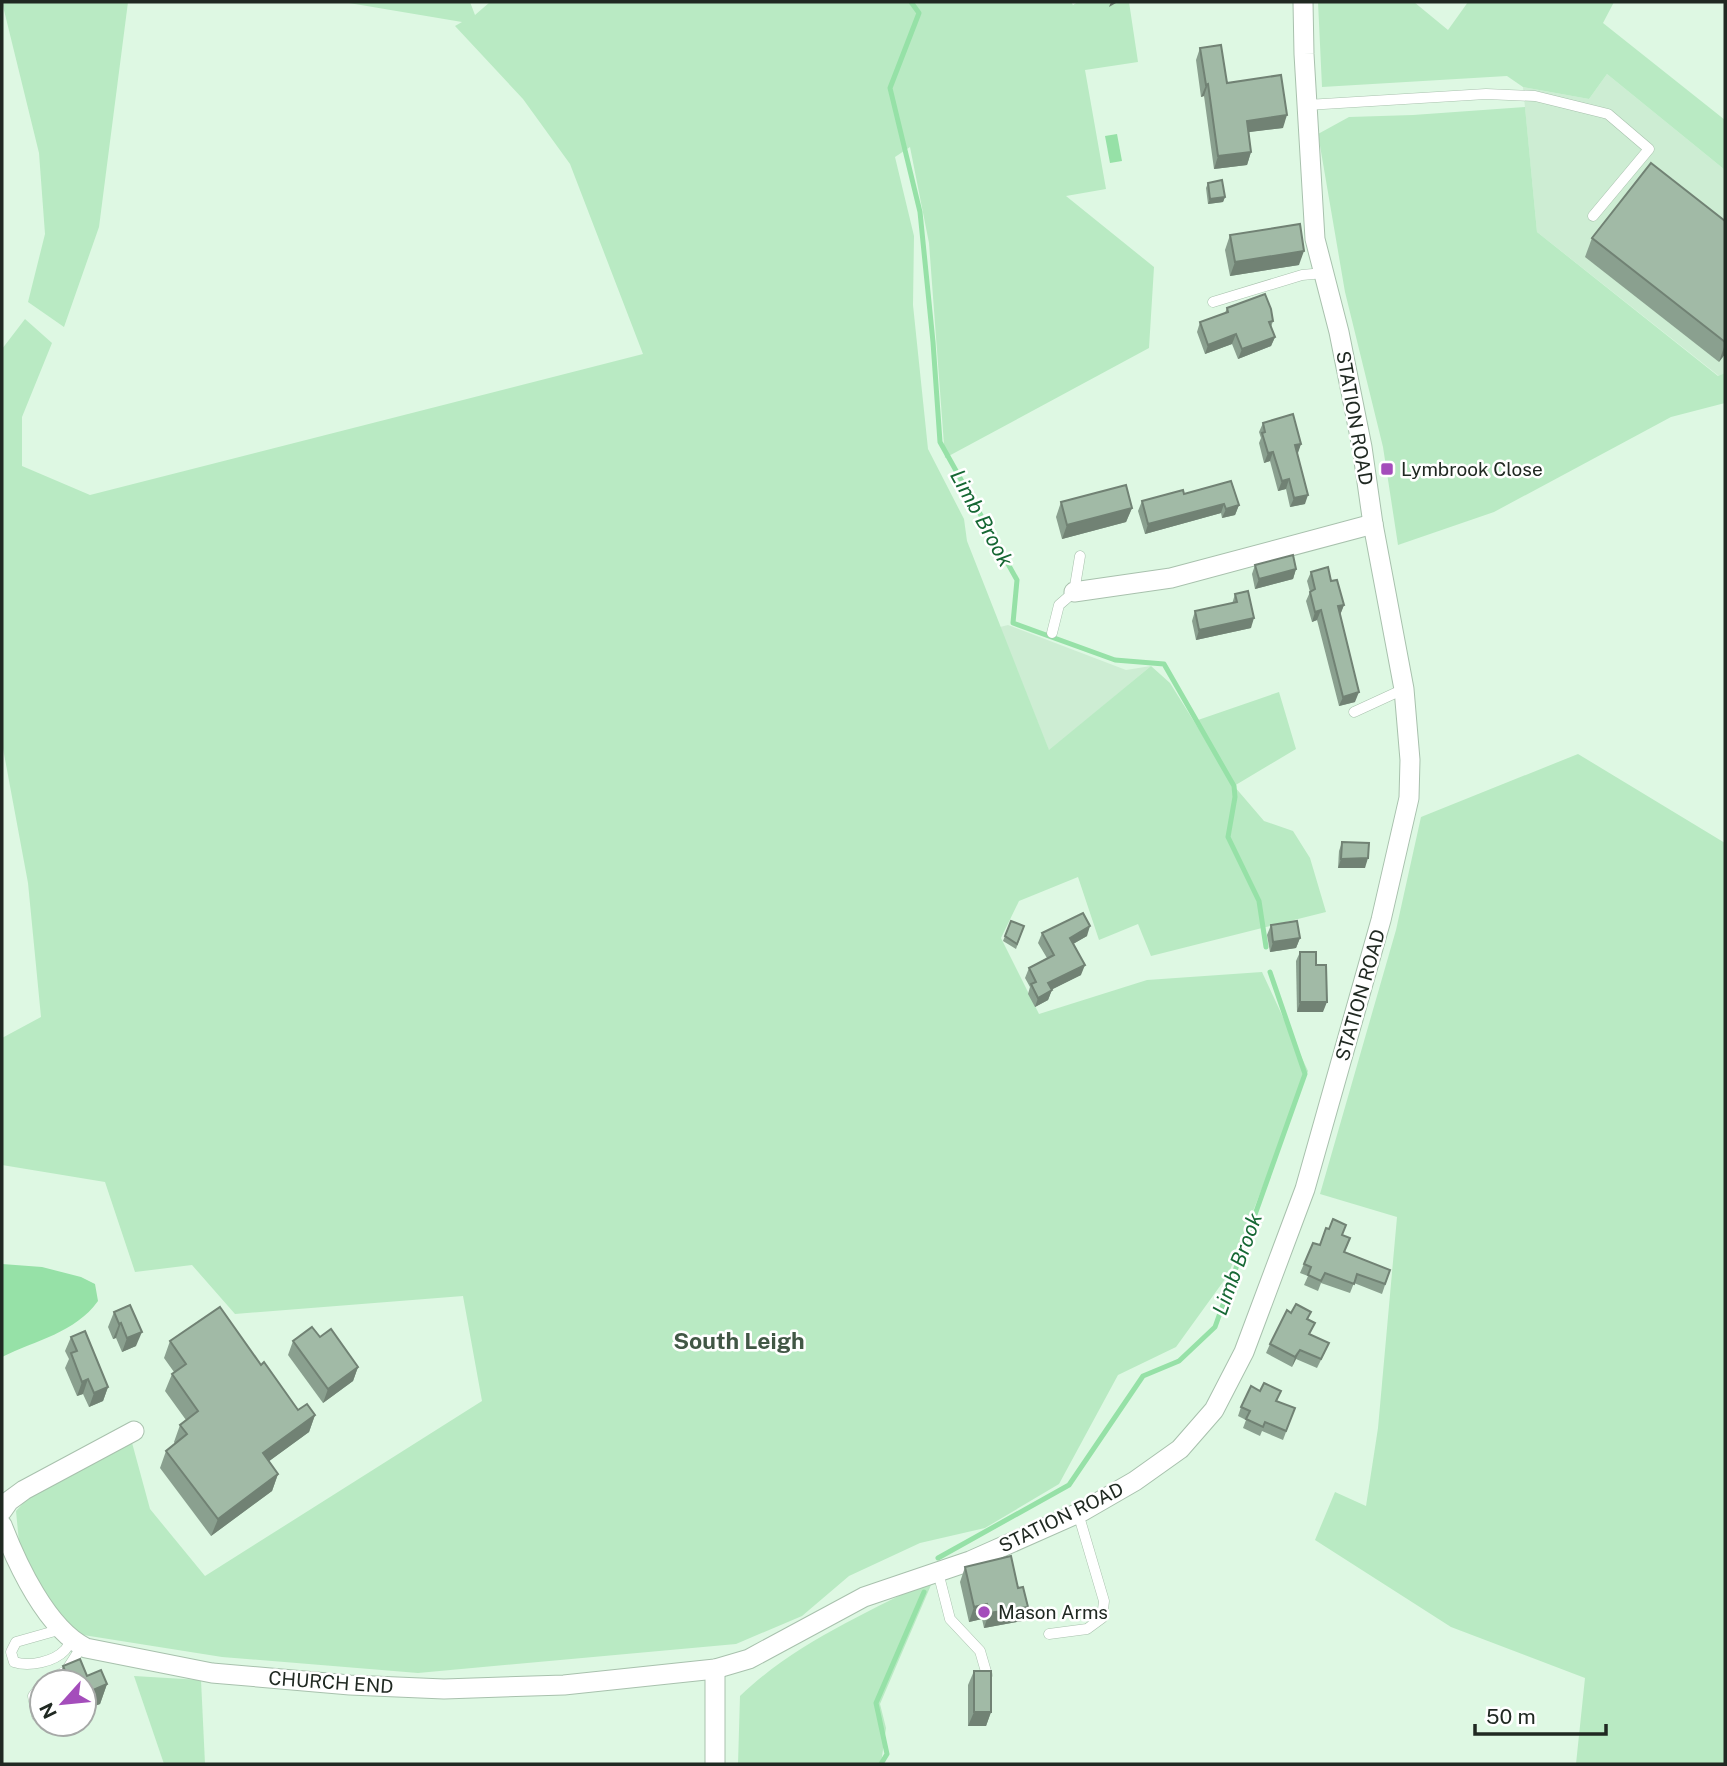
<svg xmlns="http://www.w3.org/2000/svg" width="1727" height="1766" viewBox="0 0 1727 1766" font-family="'Public Sans',sans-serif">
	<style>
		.built { fill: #cdedd3 }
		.green { fill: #b9eac3 }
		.water { fill: #96e1a7 }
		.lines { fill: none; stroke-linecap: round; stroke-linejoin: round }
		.stream { stroke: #96e1a7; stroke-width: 5 }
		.lane-casing { stroke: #a8c1ad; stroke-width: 11 }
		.street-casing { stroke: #a8c1ad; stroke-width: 21 }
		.lane { stroke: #fff; stroke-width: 10 }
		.street { stroke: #fff; stroke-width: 19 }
		.wall { fill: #8aa08f }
		.shaded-wall { fill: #718274 }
		.building { fill: #a1baa6; stroke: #718274; stroke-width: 2 }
		.poi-dot { fill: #a44dbb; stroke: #fff; stroke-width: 2.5 }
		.labels { text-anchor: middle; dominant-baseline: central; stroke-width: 5; stroke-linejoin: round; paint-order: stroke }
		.street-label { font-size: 19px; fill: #202922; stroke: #fff }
		.poi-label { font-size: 19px; fill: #202922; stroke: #fff; text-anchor: start }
		.water-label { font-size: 21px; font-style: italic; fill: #156733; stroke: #fff }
		.quarter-label { font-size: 23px; font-weight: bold; fill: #415745; stroke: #fff }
	</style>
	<rect width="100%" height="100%" fill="#def8e3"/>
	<!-- built -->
	<g class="built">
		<path d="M1607 74 1725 170V373L1719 376 1537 232 1523 87 1589 99Z"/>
		<path d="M1008 625 1126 670 1151 666 1049 751 1000 627Z"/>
	</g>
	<!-- green -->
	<g class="green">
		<path d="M2 2H128L99 227 64 327 28 302 45 234 39 153Z"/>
		<path d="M343 2H470L475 15 490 2H1071L1073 5 1078 2H1129L1138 62 1085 70 1106 189 1066 196 1154 267 1149 348 945 458 929 243 910 147 895 157 914 236 913 305 928 449 964 519 967 541 1049 750 1151 666 1170 683 1225 771 1198 720 1279 692 1296 749 1234 786 1264 821 1293 831 1310 858 1326 912 1151 956 1138 924 1099 940 1078 877 1019 901 1001 938 1039 1014 1147 980 1262 972 1308 1071 1228 1275 1176 1347 1118 1375 1059 1484 985 1528 920 1543 849 1576 802 1616 736 1644 418 1673 222 1657 77 1634 40 1591 19 1542 16 1511 38 1487 131 1439 150 1509 205 1576 482 1401 463 1296 235 1314 192 1265 135 1272 105 1182 2 1165V1038L41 1017 28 883 2 743V349L25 319 52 343 22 417V466L90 495 643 354 570 164 523 99 455 26 462 22Z"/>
		<path d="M1318 2H1414L1448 30 1468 2H1614L1603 23 1725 120V170L1607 74 1589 99 1523 87 1507 76 1322 87Z"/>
		<path d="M1525 107 1537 232 1718 376 1725 373V403L1671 417 1494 512 1398 545 1383 447 1345 292 1318 134 1349 117 1413 115Z"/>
		<path d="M1578 754 1725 843V1764H1576L1585 1678 1451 1627 1315 1540 1335 1492 1366 1506 1378 1428 1397 1217 1320 1194 1396 930 1421 817Z"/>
		<path d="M934 1578 880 1704 886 1728 881 1764H738L740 1696C795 1643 867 1613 934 1578Z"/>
		<path d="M134 1676 201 1680 205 1764H164Z"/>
	</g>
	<!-- water -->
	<g class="water">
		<path d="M1117 134 1122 161 1110 163 1105 136Z"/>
		<path d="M2 1264 42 1267 81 1277 95 1284 98 1301C75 1333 36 1340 2 1357Z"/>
	</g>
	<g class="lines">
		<!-- stream -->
		<g class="stream">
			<path d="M911 2 919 13 890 88 920 212 933 342 940 442 1017 580 1013 623 1115 660 1164 664 1234 786 1235 797 1228 837 1259 901 1266 947"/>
			<path d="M938 1558 1069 1485 1143 1376 1179 1361 1215 1327 1305 1074 1270 972"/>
			<path d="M881 1764 887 1754 876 1703 924 1592"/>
		</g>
		<defs>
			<g id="lane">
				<path d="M1307 105 1486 94 1535 96 1608 114 1649 149 1593 216"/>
				<path d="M1213 302 1302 275 1324 273"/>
				<path d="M1052 633 1059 605 1074 592 1080 556"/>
				<path d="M1354 712 1404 689"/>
				<path d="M938 1572 950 1619 980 1651 987 1675"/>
				<path d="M62 1629 16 1642 11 1652 14 1662C29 1667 54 1662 65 1650 68 1647 69 1643 71 1639"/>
				<path d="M1049 1634 1087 1629 1102 1618 1104 1601 1078 1513"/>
				<path d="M45 1682 66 1671 82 1646"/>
				<path d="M37 1716 33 1696 42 1684"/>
			</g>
			<g id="street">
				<path d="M1074 592 1171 578 1373 524"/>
				<path d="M2 1511 9 1501 24 1490 134 1431"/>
				<path d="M2 1525C17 1564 47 1629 86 1648L212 1673 350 1685 444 1689 564 1685 715 1669 749 1659 864 1597 970 1561 1083 1511 1135 1481 1180 1449 1214 1410 1244 1352 1305 1189 1381 920 1409 798 1410 760 1404 689 1373 524 1362 447 1339 332 1315 239 1304 54 1303 2"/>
				<path d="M715 1764V1669"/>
			</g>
		</defs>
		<!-- lane casing -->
		<use href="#lane" class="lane-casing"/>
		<!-- street casing -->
		<use href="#street" class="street-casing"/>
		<!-- lane -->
		<use href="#lane" class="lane"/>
		<!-- street -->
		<use href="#street" class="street"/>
	</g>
	<!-- wall -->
	<g class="wall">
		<path d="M1200 48 1227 83 1283 128 1248 132 1251 152 1247 165 1214 169 1204 96 1201 97 1196 60Z"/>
		<path d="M1208 183 1225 197 1223 202 1208 204 1206 188Z"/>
		<path d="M1725 221V354L1719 362 1585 257 1592 238Z"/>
		<path d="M1230 235 1299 265 1230 276 1225 250Z"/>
		<path d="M1227 308 1273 321 1271 327 1275 337 1271 346 1238 359 1232 344 1205 354 1197 332 1200 322 1225 313Z"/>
		<path d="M1263 423 1301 444 1297 453 1305 504 1290 507 1286 489 1278 491 1270 461 1264 463 1259 443 1261 438 1259 432Z"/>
		<path d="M1184 494 1239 505 1235 515 1222 518 1221 513 1145 534 1138 511 1142 501Z"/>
		<path d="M1061 502 1132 508 1126 522 1062 539 1056 517Z"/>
		<path d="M1255 565 1296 569 1293 579 1255 589 1252 574Z"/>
		<path d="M1311 572 1331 581 1344 605 1340 615 1355 702 1339 706 1317 620 1312 622 1306 601 1310 592 1307 581Z"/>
		<path d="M1235 594 1251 628 1196 640 1192 621 1195 611 1232 604Z"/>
		<path d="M1342 842 1365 868H1338L1339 851Z"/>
		<path d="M1011 921 1024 926 1016 949 1003 941Z"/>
		<path d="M1271 925 1300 938 1296 948 1270 952 1267 935Z"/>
		<path d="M1042 933 1087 936 1073 944 1081 975 1052 989 1048 1000 1035 1007 1028 994 1030 987 1025 978 1029 968 1047 958 1038 943Z"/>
		<path d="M1300 952 1316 965 1323 1012H1297L1296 961Z"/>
		<path d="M1342 1235 1344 1252 1390 1270 1382 1294 1354 1283 1350 1293 1321 1283 1318 1291 1304 1285 1308 1276 1300 1273 1313 1243 1320 1245Z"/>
		<path d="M114 1312 136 1346 122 1352 116 1338 113 1339 108 1327Z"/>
		<path d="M1291 1313 1308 1320 1310 1334 1325 1352 1317 1368 1296 1359 1292 1367 1266 1353 1270 1344Z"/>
		<path d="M71 1337 108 1387 103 1401 89 1407 83 1394 77 1396 65 1368 69 1359 65 1351Z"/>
		<path d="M320 1337 358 1367 353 1381 323 1403 288 1355 293 1341Z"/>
		<path d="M170 1341 261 1365 298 1410 315 1415 309 1432 269 1461 278 1474 272 1491 211 1536 160 1468 166 1451 175 1444 174 1442 180 1425 186 1420 165 1391 172 1374 174 1372 164 1358Z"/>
		<path d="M1277 1401 1295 1408 1283 1440 1262 1431 1260 1436 1243 1428 1246 1420 1238 1416 1241 1407Z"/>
		<path d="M965 1567 1018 1588 1022 1621 984 1628 982 1619 969 1622 960 1582Z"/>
		<path d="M80 1659 87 1676 101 1670 107 1684 100 1704 84 1710V1682H50L51 1679 60 1675 63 1666Z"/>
		<path d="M974 1671 991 1712 986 1726H968V1685Z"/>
	</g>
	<!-- shaded-wall -->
	<g class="shaded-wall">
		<path d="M1111 2H1117L1116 3 1109 7Z"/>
		<path d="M1208 84 1204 96 1201 97 1206 85Z"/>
		<path d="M1287 115 1283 128 1242 133 1247 121Z"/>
		<path d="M1251 152 1247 165 1214 169 1218 156Z"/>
		<path d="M1225 197 1223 202 1208 204 1210 199Z"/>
		<path d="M1304 251 1299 265 1230 276 1235 262Z"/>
		<path d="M1236 334 1232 344 1205 354 1208 345Z"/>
		<path d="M1275 337 1271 346 1238 359 1242 349Z"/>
		<path d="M1725 344V354L1719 362Z"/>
		<path d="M1301 444 1298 453 1291 455 1295 445Z"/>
		<path d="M1273 452 1270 461 1264 463 1268 453Z"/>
		<path d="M1289 479 1286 489 1278 491 1282 481Z"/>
		<path d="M1308 495 1305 504 1290 507 1294 498Z"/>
		<path d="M1224 504 1221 513 1145 534 1148 524Z"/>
		<path d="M1239 505 1235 515 1222 518 1226 509Z"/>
		<path d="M1132 508 1126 522 1062 539 1067 525Z"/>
		<path d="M1296 569 1293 579 1255 589 1259 579Z"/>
		<path d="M1344 605 1340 615 1338 606Z"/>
		<path d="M1321 610 1317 620 1312 622 1315 612Z"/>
		<path d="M1254 618 1251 628 1196 640 1199 630Z"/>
		<path d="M1359 692 1355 702 1339 706 1343 697Z"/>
		<path d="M1368 858 1365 868H1338L1341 859Z"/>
		<path d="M1090 926 1087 936 1066 948 1070 938Z"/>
		<path d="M1300 938 1296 948 1270 952 1273 942Z"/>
		<path d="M1085 965 1081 975 1045 993 1048 983Z"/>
		<path d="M1052 990 1048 1000 1035 1007 1038 998Z"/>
		<path d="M1300 1002H1327L1323 1012H1297Z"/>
		<path d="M121 1323 116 1338 113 1339 119 1324Z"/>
		<path d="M142 1332 136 1346 122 1352 127 1338Z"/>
		<path d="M1300 1350 1296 1359 1292 1367 1295 1357Z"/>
		<path d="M358 1367 353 1381 323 1403 328 1389Z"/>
		<path d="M88 1379 83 1394 77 1396 82 1382Z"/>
		<path d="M108 1387 103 1401 89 1407 94 1393Z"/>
		<path d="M315 1415 309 1432 257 1470 263 1453Z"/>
		<path d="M278 1474 272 1491 211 1536 218 1519Z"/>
		<path d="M987 1604 982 1619 969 1622 974 1607Z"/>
		<path d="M1028 1607 1022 1621 984 1628 989 1613Z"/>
		<path d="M107 1684 100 1704 84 1710V1694Z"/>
		<path d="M974 1712H991L986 1726H968Z"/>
	</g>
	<!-- building -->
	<g class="building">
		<path d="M1221 45 1227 83 1281 75 1287 115 1247 121 1251 152 1218 156 1208 84 1206 85 1200 48Z"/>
		<path d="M1651 163 1725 221V342L1592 238Z"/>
		<path d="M1222 180 1225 197 1210 199 1208 183Z"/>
		<path d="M1300 224 1304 251 1235 262 1230 235Z"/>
		<path d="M1265 294 1271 309 1273 321 1269 322 1275 337 1242 349 1236 334 1208 345 1200 322 1228 312 1227 308Z"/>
		<path d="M1293 414 1301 444 1295 445 1308 495 1294 498 1289 479 1282 481 1273 452 1268 453 1262 433 1265 432 1263 423Z"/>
		<path d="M1231 481 1239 505 1226 509 1224 504 1148 524 1142 501 1183 490 1184 494Z"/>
		<path d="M1126 485 1132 508 1067 525 1061 502Z"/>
		<path d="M1293 555 1296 569 1259 579 1255 565Z"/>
		<path d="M1328 567 1331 581 1337 580 1344 605 1338 606 1359 692 1343 697 1321 610 1315 612 1310 592 1315 589 1311 572Z"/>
		<path d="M1248 591 1254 618 1199 630 1195 611 1237 602 1235 594Z"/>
		<path d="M1342 842 1369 843 1368 858 1341 859Z"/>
		<path d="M1083 913 1090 926 1070 938 1085 965 1048 983 1052 990 1038 998 1031 984 1036 982 1029 968 1054 955 1042 933Z"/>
		<path d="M1011 921 1024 926 1017 944 1005 936Z"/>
		<path d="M1297 921 1300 938 1273 942 1271 925Z"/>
		<path d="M1300 952H1316V965H1326L1327 1002H1300Z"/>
		<path d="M1333 1219 1346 1225 1342 1235 1350 1238 1344 1252 1390 1270 1385 1284 1357 1274 1354 1284 1325 1273 1321 1281 1308 1275 1311 1267 1304 1264 1313 1243 1320 1245 1326 1228 1329 1229Z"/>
		<path d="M1296 1304 1311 1312 1307 1319 1315 1323 1309 1334 1329 1343 1321 1359 1300 1350 1295 1357 1270 1344 1287 1310 1291 1313Z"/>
		<path d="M130 1305 142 1332 127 1338 121 1323 119 1324 114 1312Z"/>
		<path d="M220 1307 261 1365 264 1362 298 1410 307 1404 315 1415 263 1453 278 1474 218 1519 166 1451 187 1434 180 1425 198 1411 172 1374 186 1364 170 1341Z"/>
		<path d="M312 1327 320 1337 331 1329 358 1367 328 1389 293 1341Z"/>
		<path d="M85 1331 108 1387 94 1393 88 1379 82 1382 71 1353 77 1351 71 1337Z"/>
		<path d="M1264 1383 1281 1391 1276 1401 1295 1408 1286 1431 1265 1422 1263 1427 1246 1419 1250 1411 1241 1407 1251 1386 1260 1391Z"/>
		<path d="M1011 1556 1018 1588 1023 1587 1028 1607 989 1613 987 1604 974 1607 965 1567Z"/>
		<path d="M80 1659 87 1676 101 1670 107 1684 84 1694V1682H52L51 1679 66 1673 63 1666Z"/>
		<rect x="974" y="1671" width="17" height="41"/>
	</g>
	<!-- markers -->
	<g class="poi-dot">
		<rect x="1380" y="462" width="14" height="14" rx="3.5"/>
		<circle cx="984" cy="1612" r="7"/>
	</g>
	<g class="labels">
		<!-- street labels -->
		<g class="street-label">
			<text transform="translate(1355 418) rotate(80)">STATION ROAD</text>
			<text transform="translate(1360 995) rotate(-74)">STATION ROAD</text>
			<text transform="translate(1061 1517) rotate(-26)">STATION ROAD</text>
			<text transform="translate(331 1682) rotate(4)">CHURCH END</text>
		</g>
		<!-- poi labels -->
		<g class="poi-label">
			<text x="1401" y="469">Lymbrook Close</text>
			<text x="998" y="1612">Mason Arms</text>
		</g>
		<!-- water labels -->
		<g class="water-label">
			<text transform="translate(982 518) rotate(61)">Limb Brook</text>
			<text transform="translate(1237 1264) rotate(-70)">Limb Brook</text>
		</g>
		<!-- quarter labels -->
		<g class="quarter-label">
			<text x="739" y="1340">South Leigh</text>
		</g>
	</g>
	<!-- border -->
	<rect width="1727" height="1766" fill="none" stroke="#202922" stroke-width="7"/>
	<!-- north arrow -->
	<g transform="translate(63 1703) rotate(243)"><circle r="33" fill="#ffffff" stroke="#a6a9a7" stroke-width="2"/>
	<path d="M0-5L12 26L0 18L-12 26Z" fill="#a44dbb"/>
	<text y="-10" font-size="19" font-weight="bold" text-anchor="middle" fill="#202922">N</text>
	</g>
	<!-- scale -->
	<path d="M1475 1724v10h131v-10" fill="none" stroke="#202922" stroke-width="3.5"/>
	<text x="1486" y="1724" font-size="21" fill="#202922" stroke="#ffffff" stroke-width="5" paint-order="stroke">50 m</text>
</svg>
